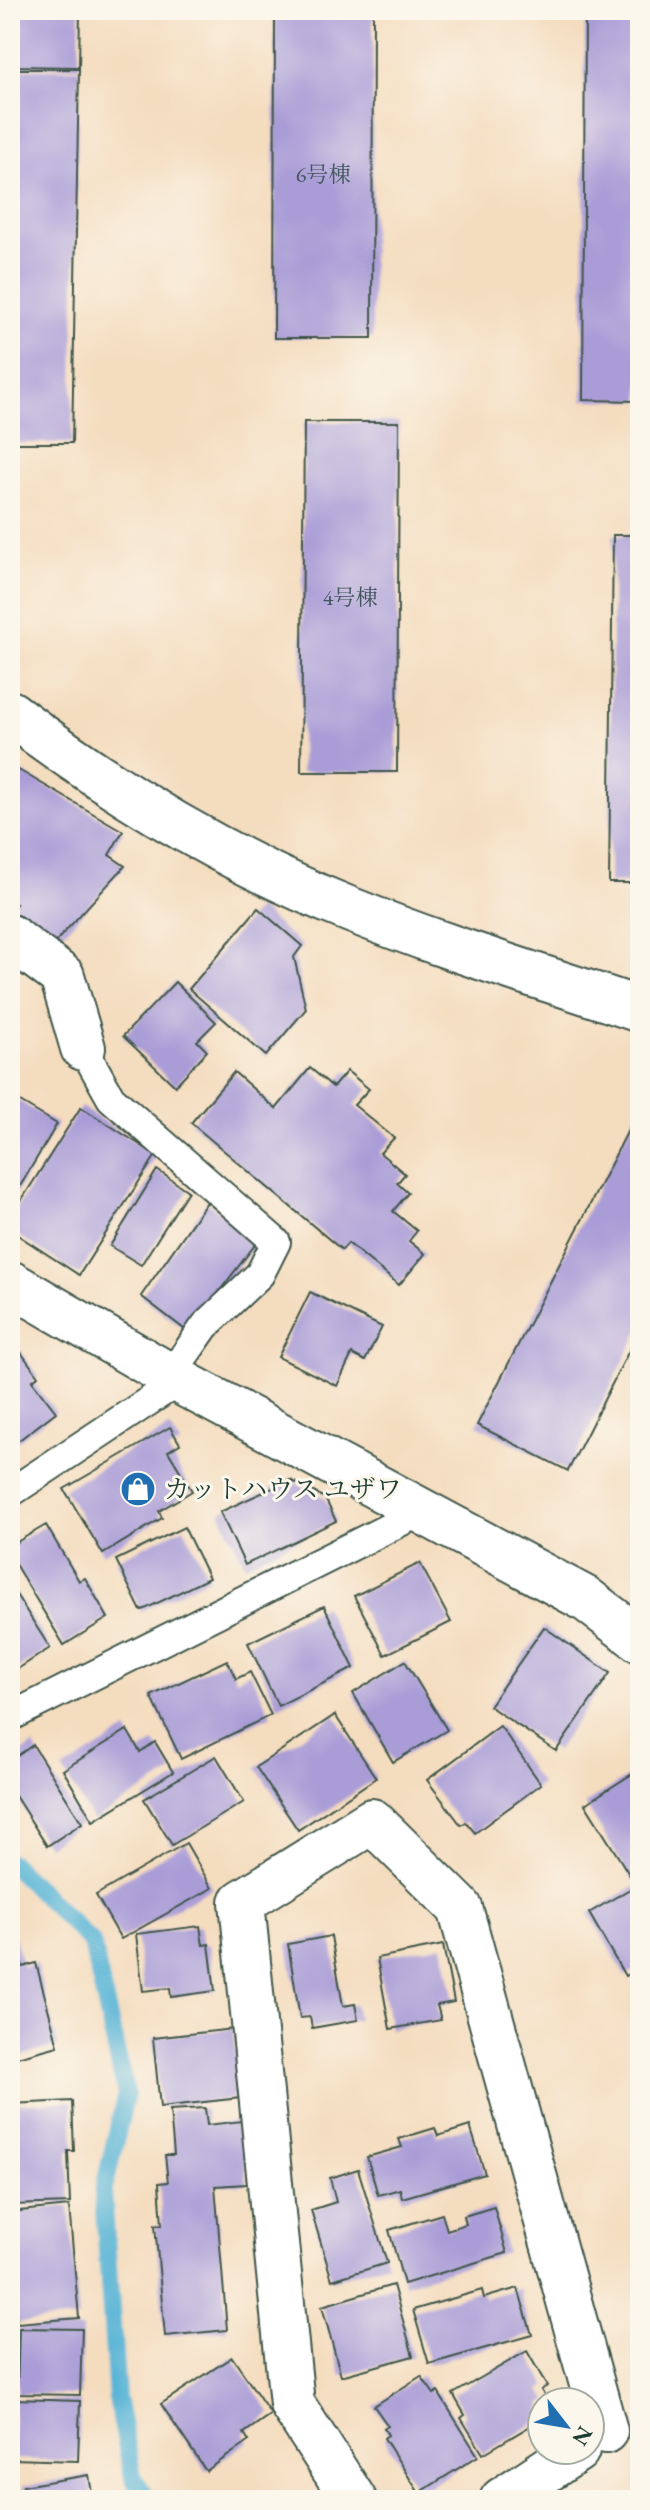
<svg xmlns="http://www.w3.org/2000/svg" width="650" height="2510" viewBox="0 0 650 2510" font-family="'EB Garamond','Noto Serif JP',serif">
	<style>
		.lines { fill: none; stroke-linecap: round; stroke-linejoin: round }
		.stream { stroke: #57b3d5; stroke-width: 18 }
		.building { fill: #aa9dd7 }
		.service-casing { stroke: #3f5549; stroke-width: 32 }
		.minor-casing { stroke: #3f5549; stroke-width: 48 }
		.tertiary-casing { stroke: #3f5549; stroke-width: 48 }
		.service { stroke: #fff; stroke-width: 28 }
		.minor { stroke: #fff; stroke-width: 44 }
		.tertiary { stroke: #fff; stroke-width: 44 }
		.labels { text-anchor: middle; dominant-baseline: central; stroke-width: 6; stroke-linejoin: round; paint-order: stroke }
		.number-label { font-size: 22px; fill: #42555d }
		.poi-label { font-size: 26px; fill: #1f3d34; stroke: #fbf7ec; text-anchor: start }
	</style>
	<rect width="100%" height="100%" fill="#fbf7ec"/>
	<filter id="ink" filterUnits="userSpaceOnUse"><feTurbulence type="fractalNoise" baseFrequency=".0125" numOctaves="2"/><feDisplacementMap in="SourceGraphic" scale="16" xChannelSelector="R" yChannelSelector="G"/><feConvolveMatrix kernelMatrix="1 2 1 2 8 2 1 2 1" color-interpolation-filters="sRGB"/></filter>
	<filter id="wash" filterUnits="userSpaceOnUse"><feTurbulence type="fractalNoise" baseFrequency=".006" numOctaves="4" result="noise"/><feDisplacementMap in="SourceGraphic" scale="32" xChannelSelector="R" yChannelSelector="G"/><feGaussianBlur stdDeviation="1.8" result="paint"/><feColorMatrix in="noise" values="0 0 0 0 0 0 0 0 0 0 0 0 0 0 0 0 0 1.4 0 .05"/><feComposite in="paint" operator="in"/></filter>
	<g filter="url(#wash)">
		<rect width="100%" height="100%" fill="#f4dcbe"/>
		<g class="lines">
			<!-- stream -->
			<path class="stream" d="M10 1862 92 1943 126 2094 103 2193 117 2398 133 2477 148 2500"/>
		</g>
		<g id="blocks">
			<!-- building -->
			<g class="building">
				<path d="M10 10H80L79 67 10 66Z"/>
				<path d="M275 10H373L372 338H274Z"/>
				<path d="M585 10H640V401L583 400Z"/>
				<path d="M10 69H79L72 443H10Z"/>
				<path d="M304 422H399L397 772H301Z"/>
				<path d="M613 535H640V883H609Z"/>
				<path d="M10 765 123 831 109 855 125 866 50 948 10 924V913L16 904 10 899Z"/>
				<path d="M258 908 302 946 294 957 306 1009 266 1056 189 989Z"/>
				<path d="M175 982 216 1022 197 1041 207 1051 175 1086 123 1036Z"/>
				<path d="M310 1068 333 1087 347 1071 369 1089 354 1105 394 1138 380 1153 405 1174 397 1183 408 1193 393 1211 417 1231 409 1241 425 1254 399 1285 348 1243 342 1250 191 1123 234 1072 276 1109Z"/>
				<path d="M10 1096 57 1124 10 1203Z"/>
				<path d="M81 1107 156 1155 79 1275 10 1230V1218Z"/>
				<path d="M640 1107V1329L568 1471 477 1425Z"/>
				<path d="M157 1170 188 1191 141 1265 110 1246Z"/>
				<path d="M207 1202 258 1241 188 1332 141 1296Z"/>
				<path d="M310 1292 382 1327 365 1361 352 1354 337 1386 278 1357Z"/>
				<path d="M10 1337 38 1376 32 1381 56 1412 10 1447Z"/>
				<path d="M170 1427 180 1444 168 1451 192 1491 159 1511 162 1518 103 1554 64 1489Z"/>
				<path d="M290 1480 325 1498 336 1521 245 1565 220 1512Z"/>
				<path d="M46 1525 79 1581 85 1578 108 1618 64 1645 10 1556V1546Z"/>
				<path d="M184 1527 209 1578 141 1611 116 1560Z"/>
				<path d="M420 1563 451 1622 385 1655 354 1596Z"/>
				<path d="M10 1585 50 1648 10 1674Z"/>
				<path d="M324 1606 354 1668 278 1706 248 1643Z"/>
				<path d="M544 1627 610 1673 556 1751 489 1706Z"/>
				<path d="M227 1660 236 1679 250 1672 271 1715 181 1759 151 1696Z"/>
				<path d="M405 1661 447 1730 393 1762 353 1693Z"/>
				<path d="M335 1715 376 1778 298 1830 256 1767Z"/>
				<path d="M500 1726 541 1784 475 1833 466 1822 461 1825 427 1780Z"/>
				<path d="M127 1730 140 1752 155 1742 173 1772 93 1821 63 1770Z"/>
				<path d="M33 1745 82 1823 47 1846 10 1788V1761Z"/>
				<path d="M216 1756 244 1802 172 1845 144 1799Z"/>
				<path d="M640 1769V1879L634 1882 585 1804Z"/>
				<path d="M186 1843 212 1888 121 1939 96 1895Z"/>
				<path d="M640 1883V1967L625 1976 589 1913Z"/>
				<path d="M200 1926 203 1945 209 1944 215 1991 171 1997 170 1988 143 1991 136 1934Z"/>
				<path d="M13 1930 23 1967 36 1963 58 2046 10 2059V1931Z"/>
				<path d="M331 1936 343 2006 355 2004 358 2020 312 2028 310 2017 300 2018 288 1944Z"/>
				<path d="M443 1945 454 2002 437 2005 441 2020 390 2029 377 1958Z"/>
				<path d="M233 2029 240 2098 160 2107 153 2038Z"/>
				<path d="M72 2101 74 2151H68L70 2203 10 2205V2104Z"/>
				<path d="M205 2108 207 2125 242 2121 247 2184 215 2186 227 2330 165 2336 155 2225H162L159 2183 168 2182 165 2155H174L170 2110Z"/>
				<path d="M470 2126 485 2174 402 2198 400 2189 378 2195 367 2157 402 2147 399 2139 435 2128 438 2136Z"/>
				<path d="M358 2169 387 2263 332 2280 311 2210 336 2202 330 2178Z"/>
				<path d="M69 2206 79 2318 17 2323 10 2212Z"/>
				<path d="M494 2207 507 2253 404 2284 389 2230 442 2214 447 2230 466 2224 464 2216Z"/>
				<path d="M393 2285 413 2356 341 2376 322 2306Z"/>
				<path d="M518 2288 532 2335 429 2364 413 2310 482 2290 484 2298Z"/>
				<path d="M19 2328 82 2329 80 2395 17 2394Z"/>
				<path d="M527 2351 547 2386 541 2390 548 2402H542V2419L483 2454 461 2418 465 2415 453 2394Z"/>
				<path d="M232 2357 271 2414 244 2433 249 2441 206 2471 161 2404Z"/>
				<path d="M421 2376 434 2394 438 2392 478 2456 419 2493 384 2438 388 2435 384 2428 388 2426 374 2406Z"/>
				<path d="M14 2399 80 2401 78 2461 12 2459Z"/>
				<path d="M89 2475 93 2500H25L23 2486Z"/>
			</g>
		</g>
	</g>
	<g filter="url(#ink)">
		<use href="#blocks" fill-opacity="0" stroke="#3f5549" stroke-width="2"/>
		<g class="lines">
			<defs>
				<g id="service">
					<path d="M83 1048 111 1098 276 1242 260 1274 205 1326 170 1376"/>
					<path d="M10 1493 179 1381"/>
					<path d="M10 1717 420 1512"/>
				</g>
				<g id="minor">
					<path d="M10 937 62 976 83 1048"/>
					<path d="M354 2500 292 2404 242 1902 372 1821 460 1908 605 2431"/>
					<path d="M502 2500 577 2450"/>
				</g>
				<g id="tertiary">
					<path d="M10 713C113 791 226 860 346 908 442 947 543 977 640 1010"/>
					<path d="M10 1283 179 1381 586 1599 640 1640"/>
				</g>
			</defs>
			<!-- service casing -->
			<use href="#service" class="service-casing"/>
			<!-- minor casing -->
			<use href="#minor" class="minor-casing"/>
			<!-- tertiary casing -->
			<use href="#tertiary" class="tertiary-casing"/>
			<!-- service -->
			<use href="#service" class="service"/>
			<!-- minor -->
			<use href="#minor" class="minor"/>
			<!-- tertiary -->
			<use href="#tertiary" class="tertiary"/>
		</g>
	</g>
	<!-- icons -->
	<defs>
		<symbol id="shop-disc" viewBox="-11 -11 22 22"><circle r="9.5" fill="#1f6fb2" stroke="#fbf7ec"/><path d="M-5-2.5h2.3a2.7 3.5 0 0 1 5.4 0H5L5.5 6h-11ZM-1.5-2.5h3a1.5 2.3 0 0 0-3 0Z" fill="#fff"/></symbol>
	</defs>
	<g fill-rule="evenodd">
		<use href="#shop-disc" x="118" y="1469" width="40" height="40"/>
	</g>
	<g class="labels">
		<!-- number labels -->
		<g class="number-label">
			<text x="323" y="174">6号棟</text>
			<text x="350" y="597">4号棟</text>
		</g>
		<!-- poi labels -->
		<g class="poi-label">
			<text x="164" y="1489">カットハウス ユザワ</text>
		</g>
	</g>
	<!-- margin -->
	<rect width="650" height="2510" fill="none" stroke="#fbf7ec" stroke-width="40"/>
	<!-- north arrow -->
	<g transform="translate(566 2426) rotate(121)"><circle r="38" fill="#fbf7ec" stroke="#a3ada2" stroke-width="2"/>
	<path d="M0-6L14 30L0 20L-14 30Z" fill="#1f6fb2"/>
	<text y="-12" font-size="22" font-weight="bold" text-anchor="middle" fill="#1f3d34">N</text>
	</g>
</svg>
